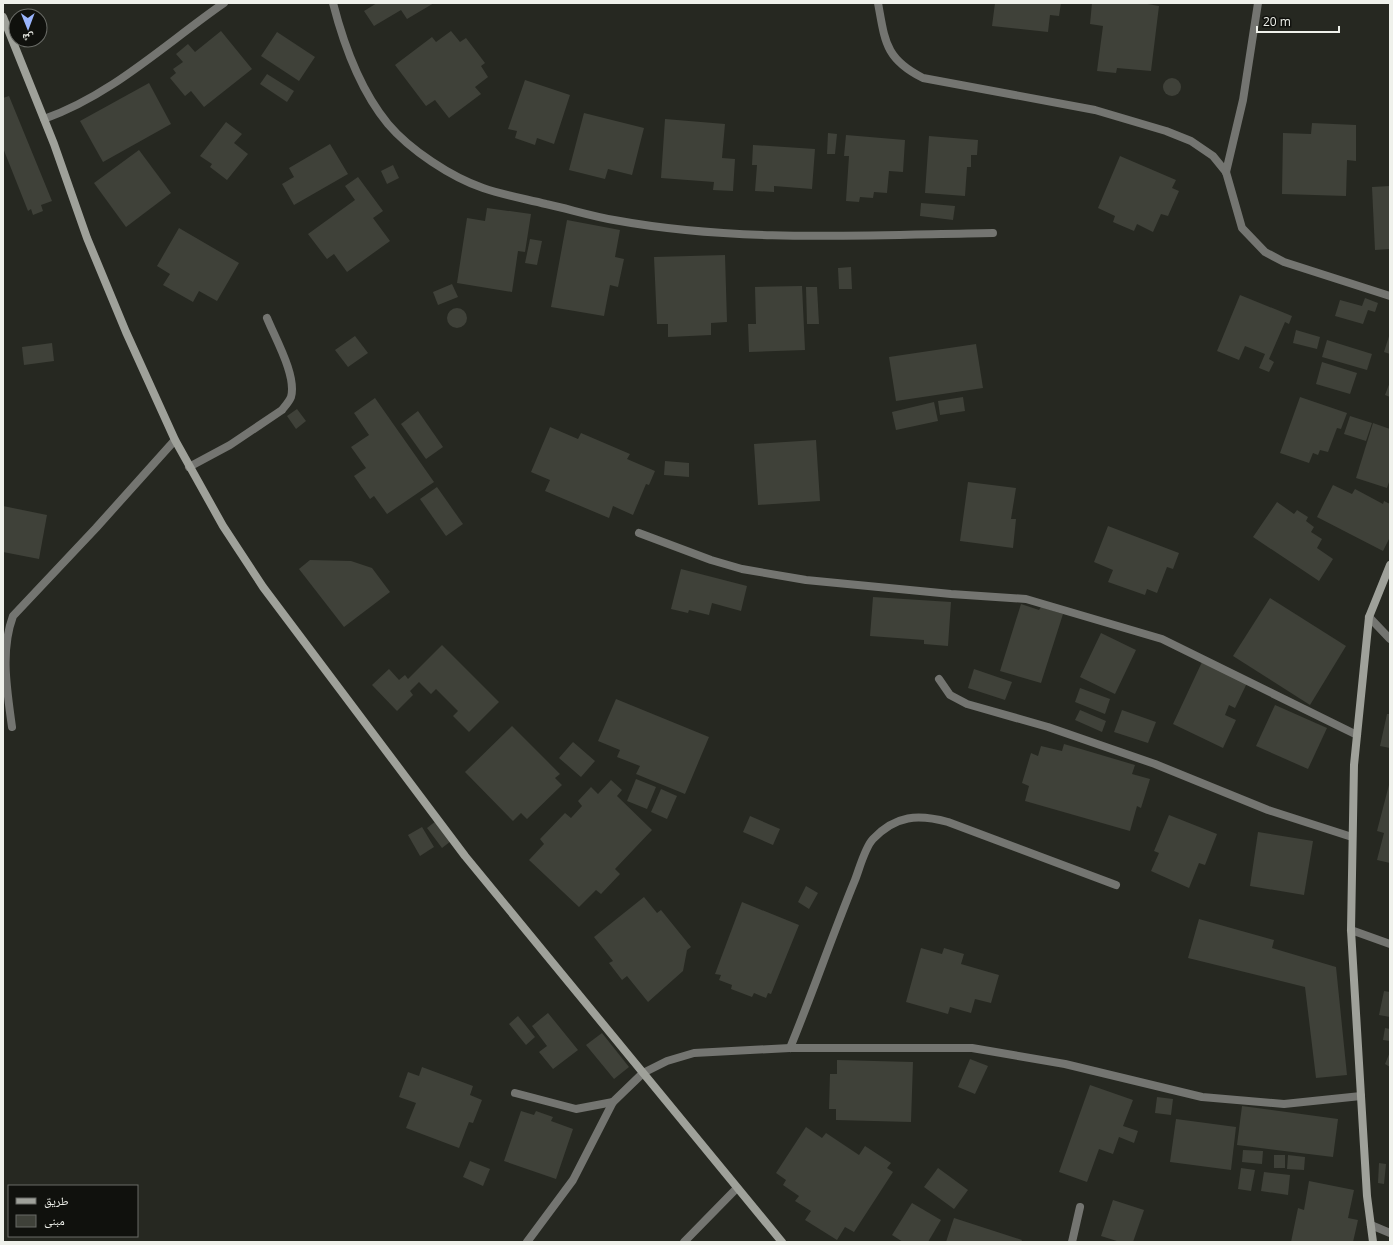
<svg xmlns="http://www.w3.org/2000/svg" width="1393" height="1245" viewBox="0 0 1393 1245" font-family="'Open Sans','Noto Naskh Arabic',sans-serif">
	<style>
		.building { fill: #3f4139 }
		.lines { fill: none; stroke-linecap: round; stroke-linejoin: round }
		.street { stroke: #747571; stroke-width: 8 }
		.secondary { stroke: #9fa19a; stroke-width: 8 }
	</style>
	<rect width="100%" height="100%" fill="#262821"/>
	<!-- building -->
	<g class="building">
		<path d="M377 3H434L407 19 401 10 374 26 364 11Z"/>
		<path d="M995 3H1061L1059 16 1050 15 1048 32 992 26Z"/>
		<path d="M1092 3H1142L1159 6 1151 71 1117 68 1116 73 1097 71 1103 26 1090 24Z"/>
		<path d="M221 31 252 69 204 107 191 91 185 96 170 78 176 73 173 69 183 62 176 54 188 44 195 52Z"/>
		<path d="M451 31 460 42 466 38 485 63 481 66 488 77 475 87 481 94 449 118 435 100 426 106 395 65 432 37 436 42Z"/>
		<path d="M277 32 315 57 299 81 261 56Z"/>
		<path d="M267 74 294 91 287 102 260 84Z"/>
		<circle cx="1172" cy="87" r="9"/>
		<path d="M525 80 570 95 554 144 537 138 535 145 515 138 517 131 508 129Z"/>
		<path d="M149 83 171 124 103 162 80 121Z"/>
		<path d="M9 96 52 201 41 205 43 211 33 215 31 209 28 211 3 148V98Z"/>
		<path d="M584 113 644 128 632 175 608 169 605 179 569 170Z"/>
		<path d="M665 119 725 124 722 158 735 159 733 191 713 190 714 182 661 178Z"/>
		<path d="M226 122 242 134 234 143 248 154 227 180 210 167 212 164 200 156Z"/>
		<path d="M1312 123 1356 125V161L1347 160 1346 196 1282 194 1283 133 1311 134Z"/>
		<path d="M828 133 837 134 835 154H827Z"/>
		<path d="M846 135 905 140 903 172 889 171 887 193 874 192 873 198 860 197 859 202 846 201 849 156H844Z"/>
		<path d="M929 136 978 140 977 155H971V167H967L965 196 925 193Z"/>
		<path d="M330 144 348 174 294 205 282 184 294 177 289 168Z"/>
		<path d="M753 145 815 149 812 189 774 186V192L755 191 757 165H752Z"/>
		<path d="M139 150 171 193 126 227 94 183Z"/>
		<path d="M1120 156 1176 180 1172 188 1179 191 1168 216 1161 214 1153 232 1137 224 1134 231 1113 222 1115 216 1098 208Z"/>
		<path d="M393 165 399 178 387 184 381 171Z"/>
		<path d="M358 177 383 211 373 218 390 241 347 272 334 254 327 259 308 234 355 200 345 186Z"/>
		<path d="M1390 186V249L1375 250 1372 187Z"/>
		<path d="M921 203 955 206 953 220 920 216Z"/>
		<path d="M487 208 531 214 525 252 518 251 512 292 457 283 467 218 485 221Z"/>
		<path d="M567 220 620 230 615 257 624 259 618 287 610 285 604 316 551 307Z"/>
		<path d="M179 228 239 263 217 301 199 291 193 302 163 285 170 274 157 266Z"/>
		<path d="M530 239 542 241 537 265 525 263Z"/>
		<path d="M725 255 727 322 711 323V335L668 337V324H657L654 257Z"/>
		<path d="M851 267 852 289H839L838 268Z"/>
		<path d="M452 284 458 297 438 305 433 292Z"/>
		<path d="M802 286 805 350 749 352 748 324H756L755 287Z"/>
		<path d="M806 287H817L819 324H807Z"/>
		<path d="M1240 295 1292 316 1289 324 1285 322 1269 359 1274 362 1269 372 1259 368 1265 354 1245 346 1239 360 1217 351Z"/>
		<path d="M1365 298 1378 303 1375 312 1368 310 1363 324 1335 316 1340 300 1362 306Z"/>
		<circle cx="457" cy="318" r="10"/>
		<path d="M1296 330 1320 337 1317 349 1293 343Z"/>
		<path d="M1390 333V354L1384 352Z"/>
		<path d="M355 336 368 353 348 367 335 350Z"/>
		<path d="M1327 340 1372 354 1367 370 1322 357Z"/>
		<path d="M52 343 54 361 24 365 22 347Z"/>
		<path d="M976 344 983 388 896 401 889 357Z"/>
		<path d="M1322 362 1357 373 1350 394 1316 384Z"/>
		<path d="M1390 382V397L1385 395Z"/>
		<path d="M963 397 965 411 940 415 938 401Z"/>
		<path d="M1300 397 1347 413 1341 429 1337 428 1328 452 1320 450 1318 455 1313 453 1309 463 1280 453Z"/>
		<path d="M375 398 434 482 387 514 374 496 370 499 354 476 366 468 351 447 369 435 354 413Z"/>
		<path d="M934 402 938 421 896 430 892 412Z"/>
		<path d="M297 409 306 421 296 429 287 416Z"/>
		<path d="M418 411 443 447 426 459 401 424Z"/>
		<path d="M1350 416 1372 423 1366 441 1344 434Z"/>
		<path d="M1373 423 1390 429V479L1387 488 1356 478Z"/>
		<path d="M550 427 578 439 581 433 630 454 627 459 655 471 649 485 646 484 633 515 613 506 609 518 545 491 550 480 531 472Z"/>
		<path d="M816 440 820 501 758 505 754 444Z"/>
		<path d="M665 461 689 463V477L664 475Z"/>
		<path d="M968 482 1016 488 1011 519H1016L1013 548 960 541Z"/>
		<path d="M1333 485 1352 494 1355 489 1383 504 1384 501 1390 504V537L1383 551 1317 517Z"/>
		<path d="M437 487 463 524 446 536 420 499Z"/>
		<path d="M1277 502 1294 514 1297 510 1308 517 1306 521 1314 527 1311 532 1322 539 1317 548 1333 559 1319 581 1253 537Z"/>
		<path d="M3 506 47 515 39 559 3 552Z"/>
		<path d="M1108 526 1179 553 1173 569 1167 567 1157 593 1147 589 1145 595 1108 582 1113 570 1094 562Z"/>
		<path d="M310 560 351 561 372 568 390 592 344 627 299 569Z"/>
		<path d="M681 569 747 586 741 611 712 603 709 615 689 610 688 613 671 609Z"/>
		<path d="M873 597 951 602 948 646 924 644V640L870 636Z"/>
		<path d="M1270 598 1346 646 1310 705 1233 656Z"/>
		<path d="M1021 604 1039 610 1041 607 1063 614 1041 683 1000 671Z"/>
		<path d="M1101 633 1136 650 1115 694 1080 677Z"/>
		<path d="M442 645 499 702 469 732 453 716 458 711 436 689 431 694 419 682 410 691 413 695 397 711 372 685 389 669 399 680 405 675 408 679Z"/>
		<path d="M1202 662 1247 683 1235 708 1229 705 1225 715 1236 720 1223 748 1173 724Z"/>
		<path d="M974 669 1012 682 1005 700 968 688Z"/>
		<path d="M1080 688 1110 699 1105 714 1075 702Z"/>
		<path d="M616 699 709 737 685 794 636 774 640 766 617 757 620 750 598 741Z"/>
		<path d="M1275 705 1327 728 1308 769 1256 746Z"/>
		<path d="M1080 710 1106 721 1102 732 1075 720Z"/>
		<path d="M1122 710 1156 722 1148 743 1114 732Z"/>
		<path d="M1387 714H1390V748L1380 746Z"/>
		<path d="M512 726 560 774 555 778 562 785 527 819 521 813 513 821 465 772Z"/>
		<path d="M573 742 595 761 581 777 559 758Z"/>
		<path d="M1064 744 1135 765 1132 774 1150 779 1141 808 1137 806 1130 831 1025 801 1029 786 1022 783 1031 753 1038 756 1041 746 1062 751Z"/>
		<path d="M636 779 656 787 647 809 627 801Z"/>
		<path d="M611 780 622 790 617 796 652 830 615 869 620 874 601 894 596 890 579 907 529 860 544 844 540 839 565 813 571 818 582 806 578 801 591 787 598 794Z"/>
		<path d="M1390 781V863L1377 860 1384 833 1377 831Z"/>
		<path d="M661 789 677 796 667 819 651 812Z"/>
		<path d="M1169 815 1217 834 1205 865 1199 863 1189 888 1151 871 1159 853 1154 851Z"/>
		<path d="M750 816 780 829 773 845 743 832Z"/>
		<path d="M436 821 451 841 442 848 427 828Z"/>
		<path d="M422 827 434 847 420 856 408 835Z"/>
		<path d="M1258 832 1313 841 1304 895 1250 886Z"/>
		<path d="M806 886 818 893 809 909 798 902Z"/>
		<path d="M644 897 657 913 661 910 691 947 687 950 683 971 648 1002 627 976 622 980 609 963 613 961 594 937Z"/>
		<path d="M742 902 799 925 771 994 768 993 766 998 754 993 752 997 731 989 732 985 719 980 721 975 715 974Z"/>
		<path d="M1199 919 1274 940 1272 948 1336 967 1347 1075 1316 1078 1305 987 1188 958Z"/>
		<path d="M921 948 942 954 944 948 964 954 961 964 999 975 991 1003 975 999 971 1013 950 1007 948 1014 906 1002Z"/>
		<path d="M1384 991 1390 992V1017L1379 1015Z"/>
		<path d="M548 1013 578 1050 553 1069 539 1052 547 1046 532 1026Z"/>
		<path d="M518 1016 535 1037 526 1045 509 1024Z"/>
		<path d="M1385 1028 1390 1029V1041L1383 1040Z"/>
		<path d="M602 1033 629 1067 614 1079 586 1045Z"/>
		<path d="M1390 1052V1067L1385 1064Z"/>
		<path d="M970 1059 988 1066 975 1094 958 1087Z"/>
		<path d="M837 1060 913 1062 911 1122 836 1120V1109H829L830 1074H837Z"/>
		<path d="M422 1067 473 1086 470 1095 482 1100 473 1123 469 1122 459 1148 406 1128 416 1103 399 1097 408 1072 419 1076Z"/>
		<path d="M1090 1085 1133 1100 1123 1126 1138 1131 1134 1143 1119 1137 1113 1154 1099 1149 1087 1182 1059 1172Z"/>
		<path d="M1157 1097 1173 1099 1171 1115 1155 1113Z"/>
		<path d="M1242 1106 1338 1119 1333 1157 1237 1145Z"/>
		<path d="M521 1111 534 1115 536 1111 553 1117 551 1121 573 1129 556 1179 504 1161Z"/>
		<path d="M1176 1119 1236 1127 1231 1170 1170 1162Z"/>
		<path d="M806 1127 822 1138 826 1133 859 1155 865 1146 891 1163 887 1168 893 1172 854 1232 845 1227 837 1240 805 1220 811 1211 795 1201 799 1196 783 1185 786 1180 776 1173Z"/>
		<path d="M1243 1150 1263 1151 1262 1164 1242 1162Z"/>
		<rect x="1274" y="1155" width="11" height="13"/>
		<path d="M1288 1155 1305 1157 1304 1170 1287 1169Z"/>
		<path d="M470 1161 490 1169 483 1186 463 1177Z"/>
		<path d="M1379 1163 1386 1164 1384 1184 1378 1183Z"/>
		<path d="M938 1168 968 1190 954 1209 924 1187Z"/>
		<path d="M1241 1168 1255 1170 1251 1191 1238 1189Z"/>
		<path d="M1264 1172 1290 1175 1288 1195 1261 1191Z"/>
		<path d="M1309 1181 1354 1190 1348 1218 1358 1220 1353 1242H1291L1298 1208 1304 1210Z"/>
		<path d="M1113 1200 1144 1210 1133 1242H1120L1101 1236Z"/>
		<path d="M912 1203 941 1220 928 1242H903L892 1235Z"/>
		<path d="M954 1218 1022 1240 1021 1242H946Z"/>
	</g>
	<g class="lines">
		<!-- street -->
		<g class="street">
			<path d="M333 3C344 46 360 90 388 124 410 150 451 177 483 188 503 195 526 199 546 204 569 209 591 216 614 220 739 243 867 235 993 233"/>
			<path d="M878 3C885 41 885 59 923 78L1095 110 1166 131 1191 141 1213 156 1226 172 1242 228 1265 252 1284 262 1390 296"/>
			<path d="M44 119C112 95 165 44 224 3"/>
			<path d="M1226 172 1243 100 1258 3"/>
			<path d="M189 467 230 445 282 410C285 406 289 402 291 397 297 376 275 338 267 318"/>
			<path d="M639 533 711 560 742 569 806 580 951 594 1026 599 1162 639 1357 735"/>
			<path d="M1369 617 1390 639"/>
			<path d="M939 679 950 695 967 704 1048 727 1155 764 1268 810 1352 837"/>
			<path d="M12 727C7 690 0 651 13 616L96 528 175 440"/>
			<path d="M1351 930 1390 944"/>
			<path d="M790 1048C813 992 832 936 855 880 859 870 865 847 873 839 896 815 918 814 948 822L1116 885"/>
			<path d="M515 1093 576 1109 613 1102 643 1073 667 1061 694 1053 790 1048H972L1065 1064 1202 1097 1284 1104 1361 1096"/>
			<path d="M1371 1225 1390 1233"/>
			<path d="M527 1242 573 1180 613 1102"/>
			<path d="M684 1242 736 1189"/>
			<path d="M1072 1242 1080 1207"/>
		</g>
		<!-- secondary -->
		<g class="secondary">
			<path d="M3 17 54 144 87 238 126 332 175 440 223 526 263 587 465 856 782 1242"/>
			<path d="M1373 1242 1367 1196 1351 930 1354 765 1369 617 1390 565"/>
		</g>
	</g>
	<!-- border -->
	<rect width="1393" height="1245" fill="none" stroke="#eff1eb" stroke-width="8"/>
	<!-- legend -->
	<rect x="8" y="1185" width="130" height="52" fill="#10110d" stroke="#696b66"/>
	<rect x="16" y="1198" width="20" height="6" fill="#9fa19a" stroke="#696b66"/>
	<text x="44" y="1205" font-size="12" fill="#eff1eb">طريق</text>
	<rect x="16" y="1215" width="20" height="12" fill="#3f4139" stroke="#696b66"/>
	<text x="44" y="1225" font-size="12" fill="#eff1eb">مبنى</text>
	<!-- north arrow -->
	<g transform="translate(28 28) rotate(179)"><circle r="19" fill="#10110d" stroke="#696b66"/>
	<path d="M0-3L7 15L0 10L-7 15Z" fill="#9ab5fd"/>
	<text y="-6" font-size="11" font-weight="bold" text-anchor="middle" fill="#eff1eb">ش</text>
	</g>
	<!-- scale -->
	<path d="M1257 26v6h82v-6" fill="none" stroke="#eff1eb" stroke-width="2"/>
	<text x="1263" y="26" font-size="12" fill="#eff1eb" stroke="#10110d" stroke-width="3" paint-order="stroke">20 m</text>
</svg>
